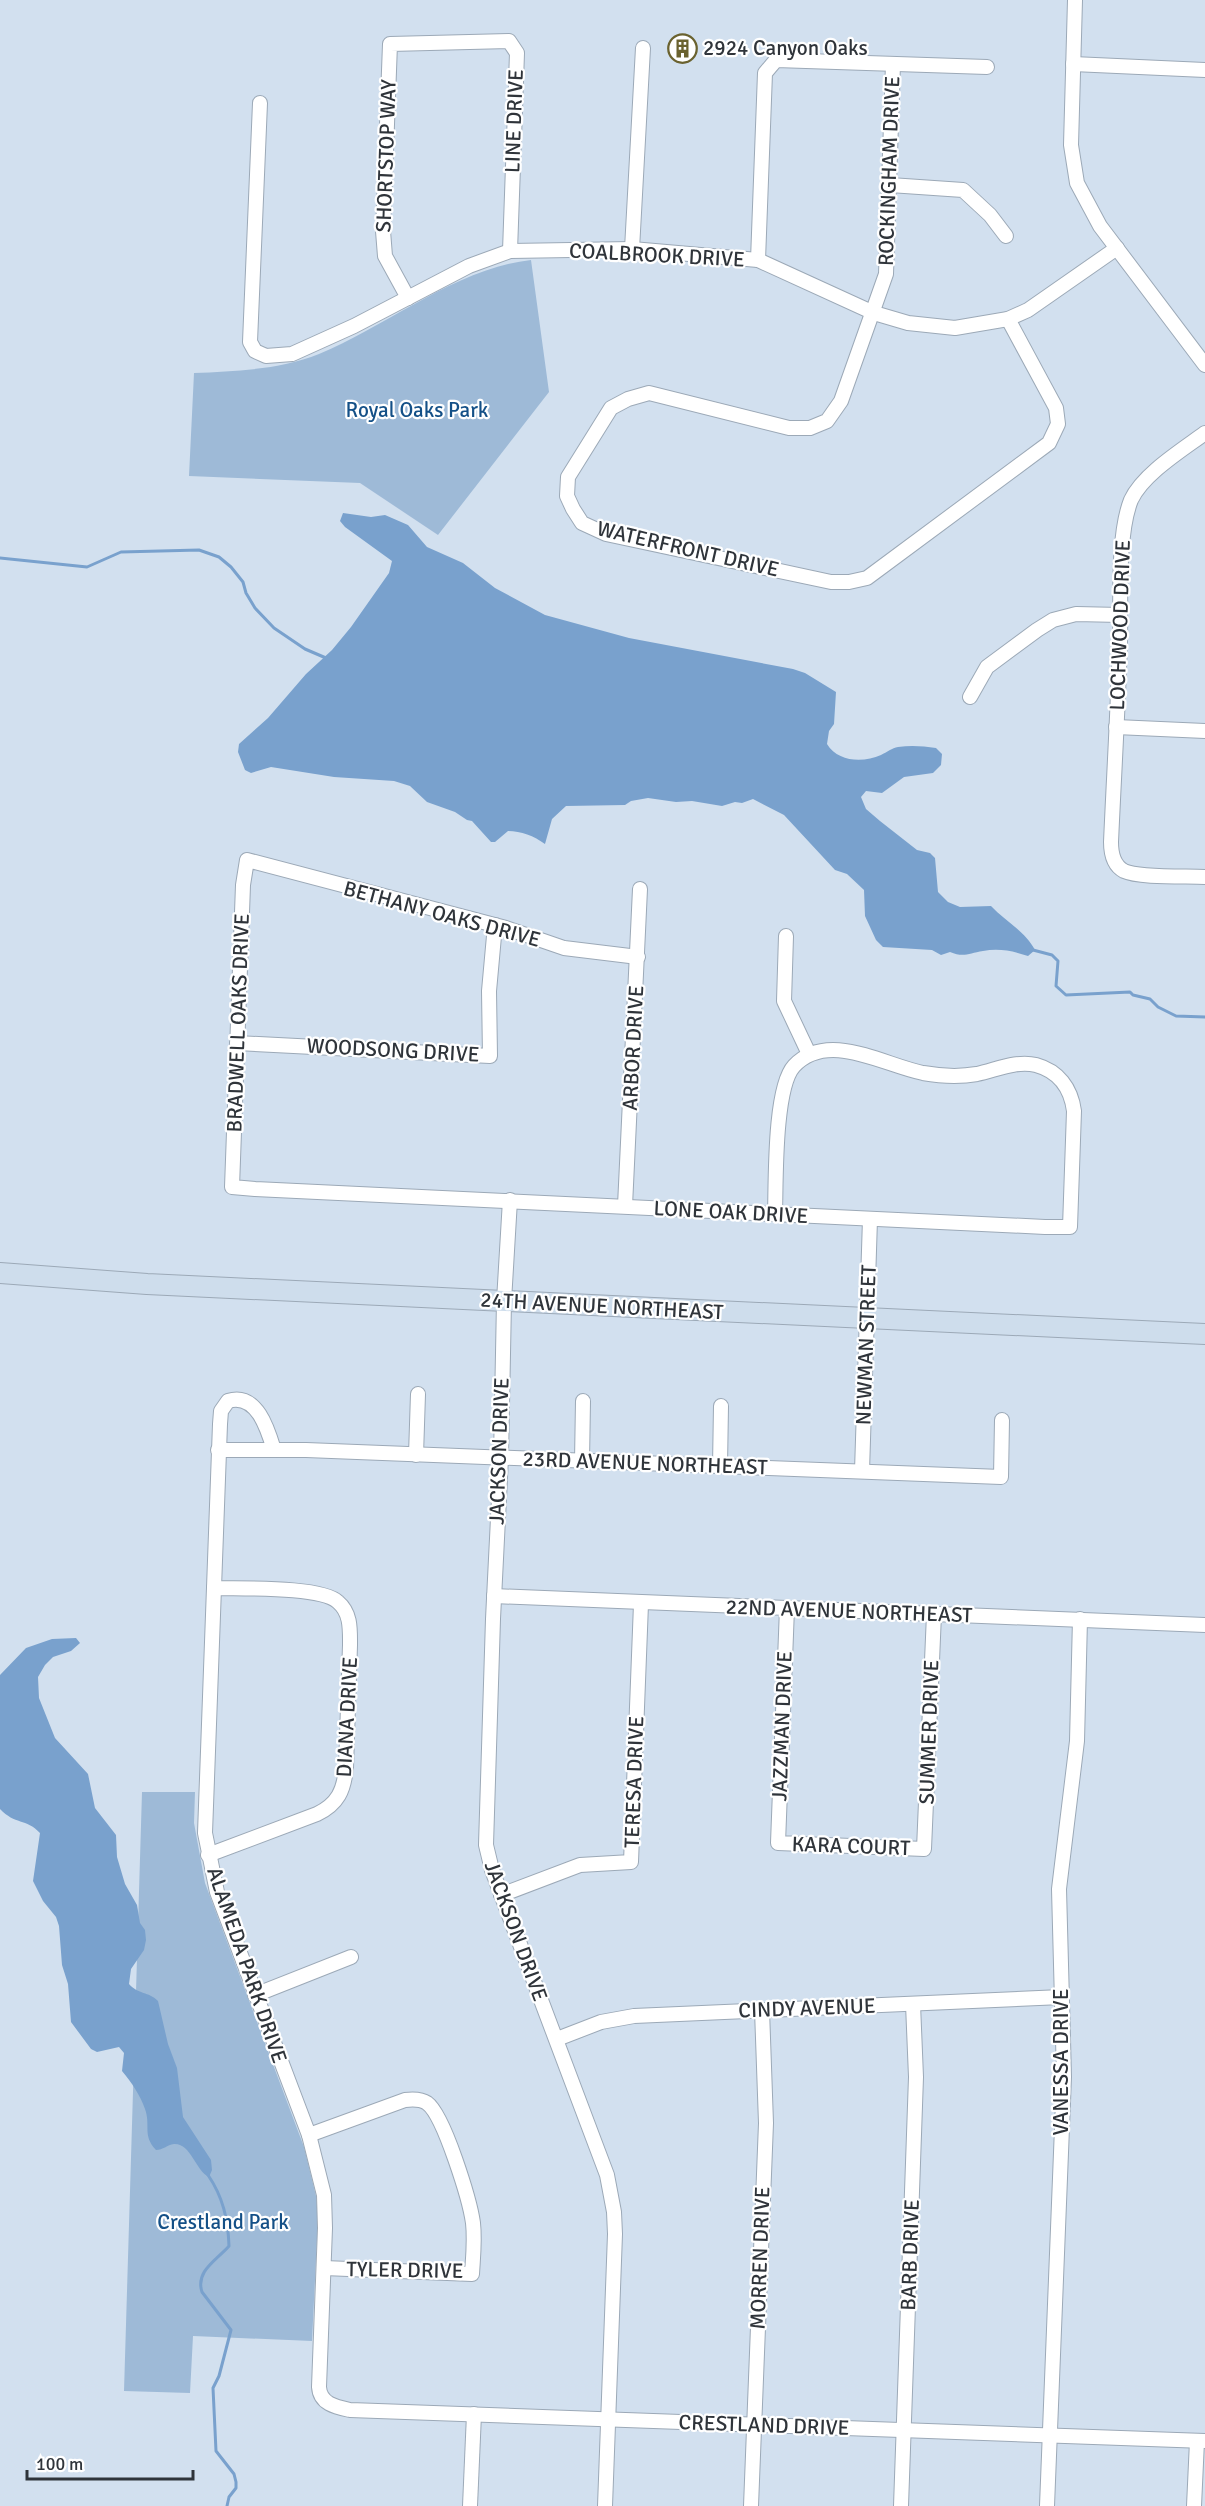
<svg xmlns="http://www.w3.org/2000/svg" width="1205" height="2506" viewBox="0 0 1205 2506" font-family="Signika,sans-serif">
	<style>
		.green { fill: #9ebad7 }
		.water { fill: #79a1cd }
		.lines { fill: none; stroke-linecap: round; stroke-linejoin: round }
		.stream { stroke: #79a1cd; stroke-width: 3 }
		.street-casing { stroke: #9ca9b7; stroke-width: 16 }
		.secondary-casing { stroke: #9ca9b7; stroke-width: 22 }
		.street { stroke: #fff; stroke-width: 14 }
		.secondary { stroke: #ceddec; stroke-width: 20 }
		.labels { text-anchor: middle; dominant-baseline: central; stroke-width: 4.5; stroke-linejoin: round; paint-order: stroke }
		.poi-label { font-size: 21px; fill: #2f343a; stroke: #fff; text-anchor: start }
		.street-label { font-size: 21px; fill: #2f343a; stroke: #fff }
		.park-label { font-size: 21px; fill: #145087; stroke: #fff }
	</style>
	<rect width="100%" height="100%" fill="#d2e0ef"/>
	<!-- green -->
	<g class="green">
		<path d="M531 260 549 392 438 535 360 483 189 476 194 373C236 371 279 370 319 354 387 326 457 268 531 260Z"/>
		<path d="M142 1792H195L194 1823 205 1883 304 2147 316 2196 318 2218 312 2341 193 2336 190 2393 124 2391Z"/>
	</g>
	<!-- water -->
	<g class="water">
		<path d="M343 513 371 517 385 515 408 525 427 547 463 563 495 588 545 615 629 638 793 669 805 673 836 692 834 724 829 731 827 744C838 762 863 763 881 755 887 752 892 748 898 747 911 745 923 746 936 748L942 754 941 765 933 773 904 777 882 793 866 791 861 797 866 809 880 821 917 850 930 853 935 858 938 892 948 902 960 907 991 906C1005 921 1025 931 1035 950L1028 956C1013 951 999 948 983 951 969 953 964 958 950 952L941 955 932 950 883 947 876 940 865 916 864 890 847 874 835 870 784 815 753 799 742 803 735 802 722 806 692 801 676 802 648 798 631 801 625 805 566 806 552 819 545 844C534 836 521 831 508 831L495 842H491L472 821 467 820 455 812 427 802 410 786 394 781 334 777 271 767 251 773 245 770 238 752 239 744 268 718 306 674 332 650 351 627 389 573 392 561 345 527 340 521Z"/>
		<path d="M76 1638 80 1643 71 1651 53 1657 45 1665 38 1677 39 1698 55 1738 88 1774 95 1808 116 1835 117 1857 125 1884 137 1905 140 1923 145 1930 146 1940 144 1950 131 1969 129 1984C139 1995 148 1991 158 2001L168 2044 177 2068 183 2117 211 2160 212 2170 209 2177C195 2170 191 2143 174 2144 167 2145 163 2150 156 2150 142 2135 151 2126 145 2109 140 2095 132 2083 122 2071L124 2053 119 2047 97 2052 91 2049 71 2022 68 1984 62 1965 59 1926 56 1917 43 1901 33 1881 40 1833C26 1818 15 1825 0 1809V1675L26 1648 52 1639Z"/>
	</g>
	<g class="lines">
		<!-- stream -->
		<g class="stream">
			<path d="M0 558 87 567 121 552 199 550 219 557 231 567 243 582 246 593 255 608 274 628 305 649 326 658"/>
			<path d="M1033 950 1052 955 1058 961 1056 986 1066 995 1130 992 1133 995 1150 999 1158 1007 1176 1016 1205 1017"/>
			<path d="M208 2175C223 2197 228 2219 229 2246 217 2260 195 2271 202 2292L231 2330 219 2376 213 2388 216 2451 234 2474 236 2482V2488L229 2497 227 2506"/>
		</g>
		<defs>
			<g id="street">
				<path d="M1075 0 1071 145 1077 183 1100 226 1205 365"/>
				<path d="M893 64 886 274 841 401 827 421 810 428H789L649 393 628 399 611 408 568 477 567 496 573 509 582 523 606 534 831 582H849L867 578 1049 443 1058 424 1056 408 1008 319"/>
				<path d="M1073 64 1205 70"/>
				<path d="M260 103 250 342 255 351 266 356 292 354 354 326 469 266 510 251 632 249 758 260 874 313 908 323 955 328 1008 319 1028 310 1117 248"/>
				<path d="M890 185 963 190 990 215 1006 236"/>
				<path d="M632 249 643 48"/>
				<path d="M758 260 765 73 776 60 987 67"/>
				<path d="M408 298 385 256 383 231 390 44 509 41 517 53 510 251"/>
				<path d="M1205 433C1182 450 1143 474 1131 500 1117 535 1121 602 1120 641 1118 708 1114 775 1111 842 1111 852 1113 865 1124 871 1139 878 1186 876 1205 877"/>
				<path d="M970 697 987 667 1037 630 1053 620 1076 614 1120 615"/>
				<path d="M1116 727 1205 731"/>
				<path d="M786 936 784 1001 809 1054"/>
				<path d="M638 957 564 948 506 928 247 860 243 885 232 1187 255 1189 1045 1227H1070L1074 1111C1071 1088 1058 1071 1036 1065 1017 1060 996 1070 977 1074 960 1077 940 1076 923 1073 883 1065 828 1030 794 1066 774 1088 776 1182 775 1214"/>
				<path d="M237 1043 490 1056 489 991 495 925"/>
				<path d="M510 1200 504 1301 501 1458 493 1619 486 1845 492 1870 607 2175 614 2212 615 2234 605 2506"/>
				<path d="M625 1206 640 889"/>
				<path d="M218 1450H306L1001 1477 1002 1420"/>
				<path d="M274 1450C268 1430 257 1392 228 1401L221 1411 220 1424 205 1833 217 1892 309 2135 324 2195 325 2228 319 2387C320 2404 336 2407 350 2410L1205 2441"/>
				<path d="M416 1455 418 1394"/>
				<path d="M582 1461 583 1401"/>
				<path d="M720 1466 721 1406"/>
				<path d="M862 1471 870 1219"/>
				<path d="M494 1596 1205 1625"/>
				<path d="M787 1608 778 1843 924 1849 934 1614"/>
				<path d="M208 1855 317 1814C338 1804 344 1790 346 1768L350 1645C350 1629 351 1613 338 1602 321 1586 240 1589 214 1588"/>
				<path d="M501 1895 580 1865 631 1862 641 1604"/>
				<path d="M255 1995 351 1957"/>
				<path d="M557 2039 601 2022 634 2016 1062 1997"/>
				<path d="M309 2135 405 2100C413 2099 421 2099 427 2103 444 2115 470 2201 473 2223 475 2240 473 2257 472 2274L324 2268"/>
				<path d="M470 2506 474 2414"/>
				<path d="M751 2506 766 2123 762 2010"/>
				<path d="M901 2506 916 2077 913 2004"/>
				<path d="M1047 2506 1064 2077 1059 1889 1077 1741 1080 1619"/>
				<path d="M1194 2506 1197 2441"/>
			</g>
			<path id="secondary" d="M0 1273 147 1284 1205 1334"/>
		</defs>
		<!-- street casing -->
		<use href="#street" class="street-casing"/>
		<!-- secondary casing -->
		<use href="#secondary" class="secondary-casing"/>
		<!-- street -->
		<use href="#street" class="street"/>
		<!-- secondary -->
		<use href="#secondary" class="secondary"/>
	</g>
	<!-- icons -->
	<defs>
		<symbol id="building-ring" viewBox="-11 -11 22 22"><circle r="9.5" fill="#fff" stroke="#6a622f" stroke-width="1.5"/><path d="M-4-6H4V6H1V3H-1V6H-4ZM-2.5-4.3h1.7v1.8h-1.7ZM.8-4.3h1.7v1.8H.8ZM-2.5-1h1.7V.8h-1.7ZM.8-1h1.7V.8H.8Z" fill="#6a622f"/></symbol>
	</defs>
	<g fill-rule="evenodd">
		<use href="#building-ring" x="666" y="32" width="33" height="33"/>
	</g>
	<g class="labels">
		<!-- poi labels -->
		<g class="poi-label">
			<text x="703" y="48">2924 Canyon Oaks</text>
		</g>
		<!-- street labels -->
		<g class="street-label">
			<text transform="translate(514 121) rotate(-88)">LINE DRIVE</text>
			<text transform="translate(386 156) rotate(-88)">SHORTSTOP WAY</text>
			<text transform="translate(889 171) rotate(-88)">ROCKINGHAM DRIVE</text>
			<text transform="translate(657 255) rotate(3)">COALBROOK DRIVE</text>
			<text transform="translate(688 549) rotate(13)">WATERFRONT DRIVE</text>
			<text transform="translate(1120 625) rotate(-88)">LOCHWOOD DRIVE</text>
			<text transform="translate(442 914) rotate(15)">BETHANY OAKS DRIVE</text>
			<text transform="translate(238 1023) rotate(-88)">BRADWELL OAKS DRIVE</text>
			<text transform="translate(633 1048) rotate(-87)">ARBOR DRIVE</text>
			<text transform="translate(393 1050) rotate(3)">WOODSONG DRIVE</text>
			<text transform="translate(731 1212) rotate(3)">LONE OAK DRIVE</text>
			<text transform="translate(602 1306) rotate(3)">24TH AVENUE NORTHEAST</text>
			<text transform="translate(866 1345) rotate(-88)">NEWMAN STREET</text>
			<text transform="translate(499 1451) rotate(-88)">JACKSON DRIVE</text>
			<text transform="translate(645 1463) rotate(2)">23RD AVENUE NORTHEAST</text>
			<text transform="translate(849 1611) rotate(2)">22ND AVENUE NORTHEAST</text>
			<text transform="translate(347 1717) rotate(-87)">DIANA DRIVE</text>
			<text transform="translate(782 1726) rotate(-88)">JAZZMAN DRIVE</text>
			<text transform="translate(929 1732) rotate(-88)">SUMMER DRIVE</text>
			<text transform="translate(634 1782) rotate(-88)">TERESA DRIVE</text>
			<text transform="translate(851 1846) rotate(2)">KARA COURT</text>
			<text transform="translate(516 1931) rotate(70)">JACKSON DRIVE</text>
			<text transform="translate(247 1965) rotate(71)">ALAMEDA PARK DRIVE</text>
			<text transform="translate(807 2008) rotate(-2)">CINDY AVENUE</text>
			<text transform="translate(1061 2062) rotate(-90)">VANESSA DRIVE</text>
			<text transform="translate(910 2255) rotate(-88)">BARB DRIVE</text>
			<text transform="translate(760 2258) rotate(-88)">MORREN DRIVE</text>
			<text transform="translate(405 2270) rotate(1)">TYLER DRIVE</text>
			<text transform="translate(764 2425) rotate(2)">CRESTLAND DRIVE</text>
		</g>
		<!-- park labels -->
		<g class="park-label">
			<text x="417" y="410">Royal Oaks Park</text>
			<text x="223" y="2222">Crestland Park</text>
		</g>
	</g>
	<!-- scale -->
	<path d="M27 2470v9h166v-9" fill="none" stroke="#2f343a" stroke-width="3"/>
	<text x="36" y="2470" font-size="18" fill="#2f343a" stroke="#ffffff" stroke-width="4.5" paint-order="stroke">100 m</text>
</svg>
